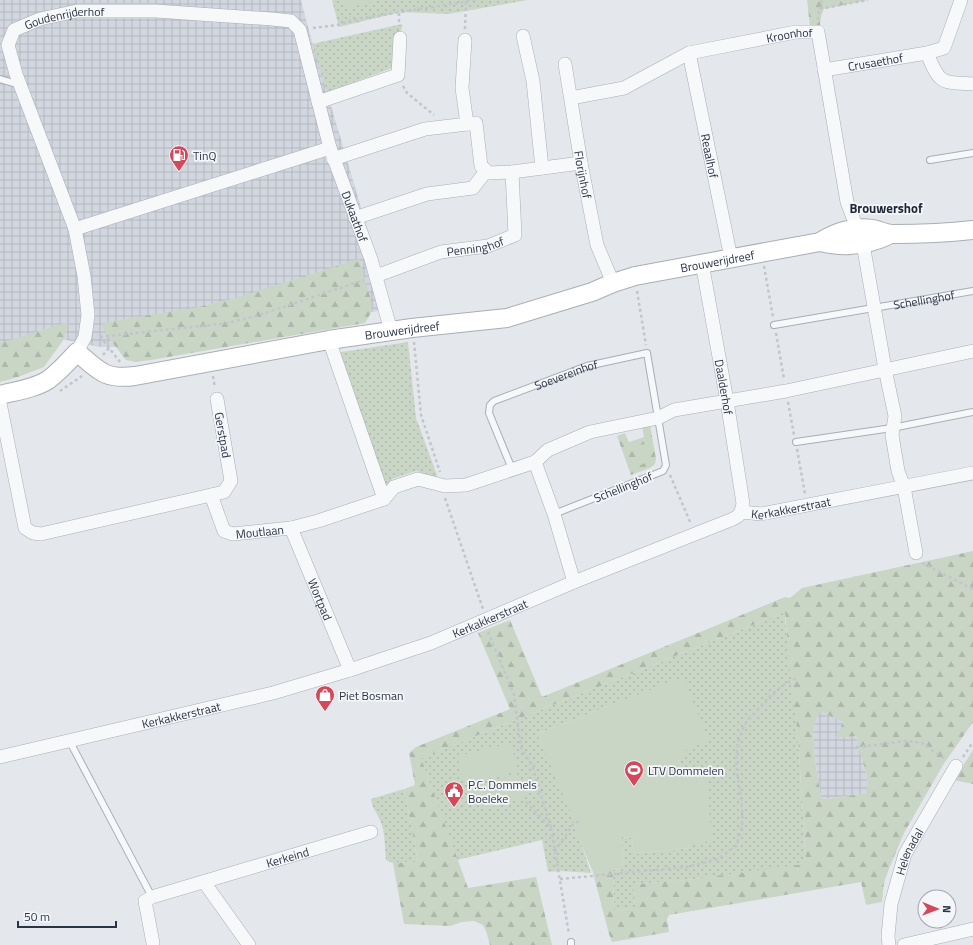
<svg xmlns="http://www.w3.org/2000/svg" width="973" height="945" viewBox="0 0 973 945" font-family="'Titillium Web',sans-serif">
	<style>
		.industrial { fill: url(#industrial-grid) }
		.grass { fill: url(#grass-dots) }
		.forest { fill: url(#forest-firs); fill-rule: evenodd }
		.park { fill: #c9d6c5 }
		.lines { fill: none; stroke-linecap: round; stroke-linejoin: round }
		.lane-casing { stroke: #a9aeb7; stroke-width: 8 }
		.street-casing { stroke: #a9aeb7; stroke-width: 14 }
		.secondary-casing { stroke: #a9aeb7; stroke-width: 20 }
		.path { stroke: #c2c5cb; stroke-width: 2.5; stroke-dasharray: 3 3; stroke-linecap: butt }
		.lane { stroke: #f7f8fa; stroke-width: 6 }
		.street { stroke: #f7f8fa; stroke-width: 13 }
		.secondary { stroke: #fff; stroke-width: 18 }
		.labels { text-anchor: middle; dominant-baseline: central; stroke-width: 3.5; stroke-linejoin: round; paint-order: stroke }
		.street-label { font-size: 12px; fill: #2b3445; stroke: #f4f6f9 }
		.poi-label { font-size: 12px; fill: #2b3445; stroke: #f4f6f9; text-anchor: start }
		.neighbourhood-label { font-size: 13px; font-weight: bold; fill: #1d2536; stroke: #f4f6f9 }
	</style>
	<defs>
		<pattern id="industrial-grid" width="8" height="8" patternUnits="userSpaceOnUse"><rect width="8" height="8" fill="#d2d6de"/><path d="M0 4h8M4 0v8" fill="none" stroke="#b4b8c0"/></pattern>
		<pattern id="grass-dots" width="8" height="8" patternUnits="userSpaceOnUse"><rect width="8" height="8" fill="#c9d6c5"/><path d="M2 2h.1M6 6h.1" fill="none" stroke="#adb8ab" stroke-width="1.8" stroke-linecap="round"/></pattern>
		<pattern id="forest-firs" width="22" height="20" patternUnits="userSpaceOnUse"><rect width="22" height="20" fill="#c9d6c5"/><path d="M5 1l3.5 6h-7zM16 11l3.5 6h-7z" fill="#adb8ab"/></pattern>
	</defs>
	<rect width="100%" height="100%" fill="#e4e7ec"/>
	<!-- industrial -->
	<g class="industrial">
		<path d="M0 0H301L309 31 391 309 147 347H99L58 338 0 372Z"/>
		<path d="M820 711 844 722 836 738 856 736 867 776 868 793 826 799 821 798 815 761 813 728Z"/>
	</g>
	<!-- grass -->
	<g class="grass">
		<path d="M332 0H528L448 14 401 12 339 27Z"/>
		<path d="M402 24 397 63 395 67 327 92 312 44Z"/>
		<path d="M408 342 416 418 438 478 416 471 392 479 390 484 382 487 335 353Z"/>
		<path d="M785 612V619L798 737 806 865 679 881 634 884 635 909 614 910 613 870 623 869 622 837 632 838 634 854 689 848 688 844 706 771 684 773 678 759 614 704 537 734 567 800 591 873 561 871 548 872 542 840 457 860 421 758Z"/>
		<path d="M404 789 418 862 393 863 386 860C385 849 385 836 382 825 379 815 372 809 371 799Z"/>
	</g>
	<!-- forest -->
	<g class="forest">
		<path d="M807 0H868L824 9 821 16 819 34 810 26Z"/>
		<path d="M359 259 371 300 372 311 365 323 151 360 135 362 126 360 105 333 102 323 199 307 235 298Z"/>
		<path d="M68 322 64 339 44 367 18 377 0 382V341L1 343Z"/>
		<path d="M650 425 656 459 655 464 650 468 631 475 617 436 625 433 629 442 644 437 642 426Z"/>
		<path d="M973 551V722L943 765 904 833 890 866 884 883 882 902 866 905 861 882 669 915 667 919 669 932 612 942 609 934 592 869 613 870 614 910 635 909 634 884 679 881 806 864 798 737 789 660 785 612 421 758 468 888 536 877 552 945H490L486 931 483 925 474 921 462 922 450 926 404 924 393 863 418 862 404 789 415 785 409 753 416 747 510 709 478 633 510 620 542 697 785 597 790 598 802 588ZM820 711 843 722 836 738 856 736 867 776 868 793 826 799 821 798 815 761 813 728Z"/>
		<path d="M973 750V784L954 780Z"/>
	</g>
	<!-- park -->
	<g class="park">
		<path d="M344 0H378L346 9Z"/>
		<path d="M648 443C652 458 653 460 638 466L634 447Z"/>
		<path d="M683 677 709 741 686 750 687 755 678 759 684 773 706 771 712 841 688 844 689 848 634 854 632 838 622 837 623 869 613 870H592L578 836 567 801 565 800 537 734Z"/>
		<path d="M511 743 518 771 464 785 457 756Z"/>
		<path d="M518 774 524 798 484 809 477 785Z"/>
	</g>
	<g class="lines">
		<defs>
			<g id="lane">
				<path d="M0 79 20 85"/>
				<path d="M930 160 973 153"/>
				<path id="s1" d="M774 325 973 291"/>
				<path d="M796 442 892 428 973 412"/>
				<path id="s2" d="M512 469 489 413 490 405 494 401 587 366 647 353 666 465 663 471 554 514"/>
				<path d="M69 740 152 897"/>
				<path d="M571 942V945"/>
			</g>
			<g id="street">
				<path d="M523 36 533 81 542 168"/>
				<path d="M465 40 462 88 467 124"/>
				<path id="s3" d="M689 53 731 258"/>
				<path d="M927 53C940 85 941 82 973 84"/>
				<path id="s4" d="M565 64 581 163 597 245 613 283"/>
				<path id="s5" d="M824 70 927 53 944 48 961 0"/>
				<path id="s6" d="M571 98 624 88 689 53 796 32H818L847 202 863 244 885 369 895 416 892 435 898 471 904 487 916 553"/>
				<path d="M318 102 398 75 400 38"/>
				<path d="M333 159 425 129 476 123 481 166 489 173 512 172 581 163"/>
				<path d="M355 218 427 194 473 188 486 171"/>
				<path d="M75 229 330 148"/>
				<path id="s7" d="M702 263 727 401 742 497 743 504 741 512"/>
				<path id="s8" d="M376 276 441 252 488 246 515 235 512 172"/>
				<path id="s9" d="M77 352 85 337 88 315 84 276 75 229 16 74 8 45 14 30 40 19 77 11H156L272 19 291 21 300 30 330 148 371 259 391 331"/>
				<path id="s10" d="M0 403 25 528 33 533 41 534 211 495 224 531 233 534 291 528 318 521 384 499 329 340"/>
				<path d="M535 462 554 514 574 582"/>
				<path d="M211 495 224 492 231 481 217 399"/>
				<path d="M384 499 394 487 418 479 445 486 466 485 535 462 548 450 590 432 658 418 674 410 786 391 973 351"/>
				<path id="s11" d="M291 528 350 670"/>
				<path id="s12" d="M0 757 273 693 350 670 431 643 574 582 733 519 738 516 741 512 761 514 973 473"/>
				<path d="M204 882 249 945"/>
				<path id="s13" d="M153 943 145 901 152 897 371 832"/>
				<path id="s14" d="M889 945 888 936 891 904 905 854 956 766"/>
				<path d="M904 945 973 929"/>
			</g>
			<g id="secondary">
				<path d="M820 242C845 248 868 246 891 234"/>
				<path id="s15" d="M0 395C15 391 34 389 48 380 59 372 68 362 77 352 99 371 105 380 135 376L329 340 412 328 507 318 592 292 613 283 635 276 820 242C835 232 854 226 872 229 879 230 886 234 893 234 920 234 947 233 973 230"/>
			</g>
		</defs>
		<!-- lane casing -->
		<use href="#lane" class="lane-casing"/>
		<!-- street casing -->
		<use href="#street" class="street-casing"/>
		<!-- secondary casing -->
		<use href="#secondary" class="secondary-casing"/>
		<!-- path -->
		<g class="path">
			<path d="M819 9 822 0"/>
			<path d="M399 13V26"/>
			<path d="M818 20 819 9 868 0"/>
			<path d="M313 28 337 25 357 19 476 0"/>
			<path d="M465 29 466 2"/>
			<path d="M403 86 407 93 434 115"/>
			<path d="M764 266 773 317"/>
			<path d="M637 291 646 345"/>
			<path d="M776 333 784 379"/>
			<path d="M100 336 120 362"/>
			<path d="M100 337 228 323 256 316 364 280"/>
			<path d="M414 342 421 415 440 472"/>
			<path d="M103 355 109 348"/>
			<path d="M213 376 215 388"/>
			<path d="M60 391 82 376"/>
			<path d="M788 402 794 435"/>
			<path d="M797 449 805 494"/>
			<path d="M670 475 691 524"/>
			<path d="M445 498 483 609"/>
			<path d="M922 563 973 589"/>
			<path d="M488 632 514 695 521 748 532 765 551 828"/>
			<path d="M850 748 906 741 922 743 945 759"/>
			<path d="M963 757 973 742"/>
			<path d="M526 802 551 828 569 934"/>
			<path d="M555 851 574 823 579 822"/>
			<path d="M560 879 687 867 718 859 736 846C738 839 741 832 742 825 745 789 726 761 745 725 748 718 756 712 761 706 773 693 780 685 797 678"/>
		</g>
		<!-- lane -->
		<use href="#lane" class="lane"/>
		<!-- street -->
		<use href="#street" class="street"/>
		<!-- secondary -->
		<use href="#secondary" class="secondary"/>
	</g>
	<!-- icons -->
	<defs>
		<symbol id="fuel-pin" viewBox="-11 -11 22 30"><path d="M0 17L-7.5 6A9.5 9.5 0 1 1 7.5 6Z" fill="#d1495b" stroke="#f4f6f9"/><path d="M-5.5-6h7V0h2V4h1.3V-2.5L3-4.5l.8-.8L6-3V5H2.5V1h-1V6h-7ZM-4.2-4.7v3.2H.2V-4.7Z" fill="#fff"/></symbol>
		<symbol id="shop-pin" viewBox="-11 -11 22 30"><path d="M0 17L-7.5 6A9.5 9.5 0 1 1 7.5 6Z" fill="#d1495b" stroke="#f4f6f9"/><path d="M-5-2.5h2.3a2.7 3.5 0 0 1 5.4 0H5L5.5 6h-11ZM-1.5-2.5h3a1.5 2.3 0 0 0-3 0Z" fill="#fff"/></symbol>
		<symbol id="stadium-pin" viewBox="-11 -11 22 30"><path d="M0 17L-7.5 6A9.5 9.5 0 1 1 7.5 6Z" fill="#d1495b" stroke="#f4f6f9"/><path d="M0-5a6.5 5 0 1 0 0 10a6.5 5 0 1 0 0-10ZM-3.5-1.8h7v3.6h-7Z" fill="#fff"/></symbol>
		<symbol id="civic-pin" viewBox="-11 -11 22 30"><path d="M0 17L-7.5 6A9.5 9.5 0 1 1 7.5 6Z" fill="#d1495b" stroke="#f4f6f9"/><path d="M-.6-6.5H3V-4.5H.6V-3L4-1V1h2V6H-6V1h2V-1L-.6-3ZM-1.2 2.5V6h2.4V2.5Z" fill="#fff"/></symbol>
	</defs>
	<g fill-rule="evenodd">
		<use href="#fuel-pin" x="168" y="144" width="22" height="30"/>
		<use href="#shop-pin" x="314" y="684" width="22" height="30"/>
		<use href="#stadium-pin" x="623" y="759" width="22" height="30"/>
		<use href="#civic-pin" x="443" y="780" width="22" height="30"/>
	</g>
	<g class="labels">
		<!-- street labels -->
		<g class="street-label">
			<text stroke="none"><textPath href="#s9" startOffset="391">Goudenrijderhof</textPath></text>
			<text stroke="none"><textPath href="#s6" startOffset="230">Kroonhof</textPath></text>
			<text stroke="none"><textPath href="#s5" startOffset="52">Crusaethof</textPath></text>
			<text stroke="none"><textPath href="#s3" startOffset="105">Reaalhof</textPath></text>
			<text stroke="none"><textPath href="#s4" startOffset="112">Florijnhof</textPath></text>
			<text stroke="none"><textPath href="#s9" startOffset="826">Dukaathof</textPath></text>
			<text stroke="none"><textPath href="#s8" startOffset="104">Penninghof</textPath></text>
			<text stroke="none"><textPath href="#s15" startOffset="752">Brouwerijdreef</textPath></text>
			<text stroke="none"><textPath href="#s1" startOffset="152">Schellinghof</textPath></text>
			<text stroke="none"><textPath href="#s15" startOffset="428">Brouwerijdreef</textPath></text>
			<text stroke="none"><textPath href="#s2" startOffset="151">Soevereinhof</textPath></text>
			<text stroke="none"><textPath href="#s7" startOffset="126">Daalderhof</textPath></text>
			<text transform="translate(223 435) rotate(80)">Gerstpad</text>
			<text transform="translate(623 487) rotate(-22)">Schellinghof</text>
			<text stroke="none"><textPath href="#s12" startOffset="834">Kerkakkerstraat</textPath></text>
			<text stroke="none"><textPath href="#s10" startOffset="394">Moutlaan</textPath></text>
			<text stroke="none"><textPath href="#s11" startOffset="77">Wortpad</textPath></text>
			<text stroke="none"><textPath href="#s12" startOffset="510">Kerkakkerstraat</textPath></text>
			<text stroke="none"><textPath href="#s12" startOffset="186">Kerkakkerstraat</textPath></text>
			<text stroke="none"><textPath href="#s14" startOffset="97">Helenadal</textPath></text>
			<text stroke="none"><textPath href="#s13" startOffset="192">Kerkeind</textPath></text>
		</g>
		<!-- poi labels -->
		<g class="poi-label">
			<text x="193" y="155">TinQ</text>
			<text x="339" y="695">Piet Bosman</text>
			<text x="648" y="770">LTV Dommelen</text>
			<text x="468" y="784">P.C. Dommels<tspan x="468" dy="14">Boeleke</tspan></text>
		</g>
		<!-- neighbourhood labels -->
		<g class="neighbourhood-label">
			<text x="886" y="208">Brouwershof</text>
		</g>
	</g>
	<!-- north arrow -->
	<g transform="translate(937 909) rotate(91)"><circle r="19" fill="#f4f6f9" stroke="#a4a8b1"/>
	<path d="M0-3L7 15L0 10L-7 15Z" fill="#d1495b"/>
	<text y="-6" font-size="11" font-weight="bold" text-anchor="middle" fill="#2b3445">N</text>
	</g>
	<!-- scale -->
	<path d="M18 921v6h98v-6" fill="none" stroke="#2b3445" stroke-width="2"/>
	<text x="24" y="921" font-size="12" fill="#2b3445" stroke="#f4f6f9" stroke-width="3" paint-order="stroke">50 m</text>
</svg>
